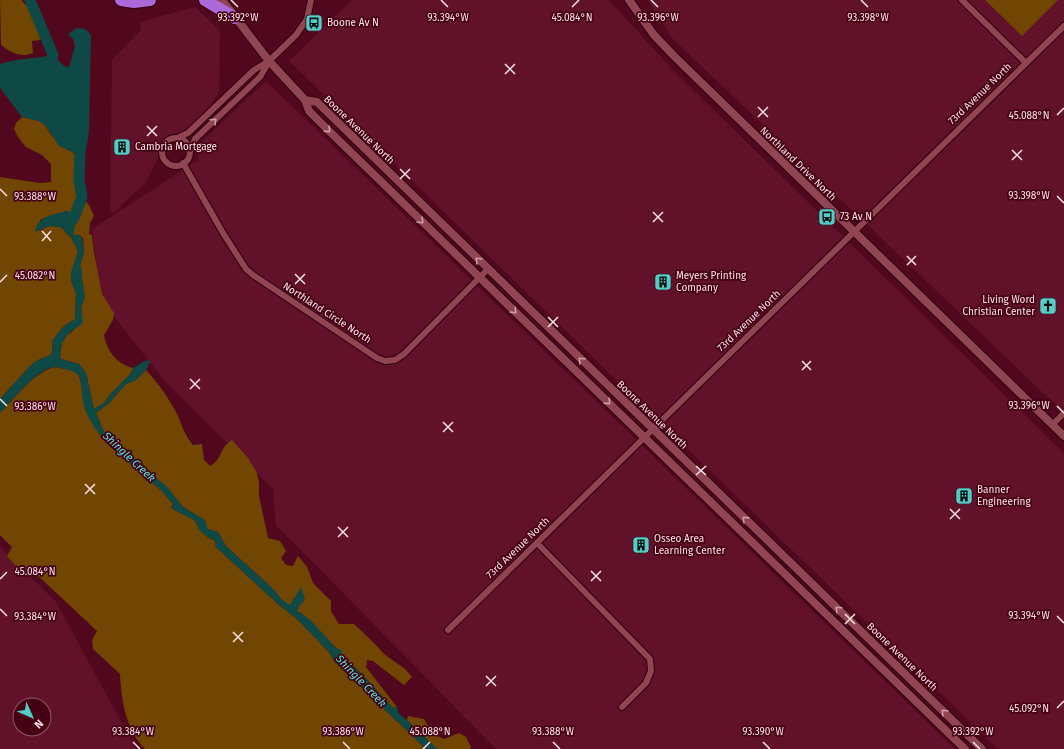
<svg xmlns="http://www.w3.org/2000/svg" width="1064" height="749" viewBox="0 0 1064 749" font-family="'Fira Sans',sans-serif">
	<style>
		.built { fill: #61112a; fill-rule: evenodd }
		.green { fill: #704602 }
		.water { fill: #0e4946 }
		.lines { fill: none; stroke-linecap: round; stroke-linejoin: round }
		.river { stroke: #0e4946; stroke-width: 11 }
		.minor-casing { stroke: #2d000a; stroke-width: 8 }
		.tertiary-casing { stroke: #2d000a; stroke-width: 10 }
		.motorway-casing { stroke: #2d000a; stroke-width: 14 }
		.minor { stroke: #914553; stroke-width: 6 }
		.tertiary { stroke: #914553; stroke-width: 8 }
		.motorway { stroke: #ad68da; stroke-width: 12 }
		.oneway { stroke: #ce9ca4 }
		.ticks { fill: none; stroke: #ffe3e6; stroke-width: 1.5 }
		.labels { text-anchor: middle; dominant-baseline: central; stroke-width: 3.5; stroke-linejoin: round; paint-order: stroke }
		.poi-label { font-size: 10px; fill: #ffe3e6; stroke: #450015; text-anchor: start }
		.street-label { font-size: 10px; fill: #ffe3e6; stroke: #450015 }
		.water-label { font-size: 11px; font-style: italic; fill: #52e8e1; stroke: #450015 }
		.ticks-label { font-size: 10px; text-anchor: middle; fill: #ffe3e6; stroke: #450015; stroke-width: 3.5; stroke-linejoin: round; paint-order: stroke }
	</style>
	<rect width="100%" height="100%" fill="#51081e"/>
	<!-- built -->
	<g class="built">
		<path d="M352 0H609L673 70 1064 453V749H998L649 412 289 61Z"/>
		<path d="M648 0H1064V413L672 38Z"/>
		<path d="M195 7 220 31 219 92 210 106 187 129 183 132 169 135 162 140 160 144 159 156 146 182 113 213 110 209 112 60 141 30 140 22Z"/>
		<path d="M266 81 955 749H496L276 525 273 489 164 380 101 300 92 229 198 160 201 142Z"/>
		<path d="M0 547 56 602 136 749H0ZM20 705H44V729H20Z"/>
	</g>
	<!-- green -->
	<g class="green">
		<path d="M0 0H22L23 2C35 13 38 24 40 40L32 41 33 53C21 58 11 53 1 45Z"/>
		<path d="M985 0H1058L1022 36Z"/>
		<path d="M22 117 39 121 45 125 51 135 66 149 73 152 76 158 74 165 79 196 73 215 67 211 49 216 40 220 39 231 49 226 61 227 72 239 78 251 71 280 76 294 75 319 64 326 53 340 52 353 49 356 40 359 32 364 0 399V177L40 183 51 182V164L42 155 26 147 18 137 14 129 16 123Z"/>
		<path d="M84 199 89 205 94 216 90 223 89 234 92 235 94 252 102 294 114 313 113 320 104 335C107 352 117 364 133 368L131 373 108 397 104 403 94 409 86 373 79 364 61 359 60 355 62 343 67 335 73 331 82 313 81 307 85 297 82 280V270L80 266 84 252 83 238 79 235H74L71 228 78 217Z"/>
		<path d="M54 367 72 370 78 374 101 438 163 492 173 504 171 508 194 520 206 536 215 541 216 547 278 604 297 619 329 652 334 661 426 749H145C126 730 121 699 120 674L93 649 92 640 97 631 34 572 28 571 23 574 7 556 12 547 0 535V413C16 397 32 374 54 367Z"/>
		<path d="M146 370C159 384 168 397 177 414 182 425 185 436 193 445L202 444 204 460 210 466C222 460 219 448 232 440L248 458 257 473 259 483V496L268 538 280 541 286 551 281 558 286 565 293 566 298 556 307 567 313 583 331 601V611L339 624H354L376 645 384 654 405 669 412 677 404 685 373 661 367 660 366 667 397 707 393 708 358 670 343 658 336 648 309 620 302 614 296 611 299 606 294 598 290 606 282 600 273 589 226 546 218 532 208 529 198 516 183 507 167 488 107 435 103 430 96 413 108 404 126 384 136 380Z"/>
		<path d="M408 716 424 719 433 734 444 739 459 733 466 737 471 747 470 749H437L407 720Z"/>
	</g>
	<!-- water -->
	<g class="water">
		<path d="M77 28C84 28 88 29 91 36L89 131 86 150 80 152H73L59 146 45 125 39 121 22 117 0 88V64C17 58 36 59 53 55L64 66 69 67 75 46 73 39 68 35 71 32Z"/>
		<path d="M68 211 78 217 71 229 74 235H79L82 238 84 252 80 266 82 270V280L85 297 81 307 83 322C78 328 73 329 68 334 62 340 59 351 61 359L79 364 86 373 94 409 104 403 108 397 131 373 133 368 143 362 149 360 150 362 146 370 136 380 126 384 108 404 96 413 103 430 107 435 168 488 183 507 205 520 208 529 218 532 226 546 273 589 282 600 290 605 301 587 305 600 299 606 297 611C312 618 324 636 336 648L341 650 343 658 358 670 393 708 397 707 399 714 407 720 437 749H426L334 661 329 652 297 619 278 604 216 547 215 541 206 536 198 529 197 523 194 520 171 508 173 504C148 472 104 452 87 414 82 405 82 388 80 378 77 372 71 370 65 369 62 369 58 367 55 367 38 367 12 401 0 413V399L32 364 40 359 49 356 52 353 53 340 56 336 64 326 75 319 76 294 71 280V272L78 251 72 239 61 227 49 226 35 232C38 215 53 215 68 211Z"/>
	</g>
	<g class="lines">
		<!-- river -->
		<g class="river">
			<path d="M30 0 53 55 49 65 50 68"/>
			<path d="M69 228 68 226 74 218 82 197 79 180 80 152 72 139"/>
		</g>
		<defs>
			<g id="minor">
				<path d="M962 0 1026 63"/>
				<path d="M177 138 188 133 254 70 269 61 296 35 307 19 311 0"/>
				<circle cx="176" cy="152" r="14"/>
				<path d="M190 151 195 139 260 77 269 62"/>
				<path d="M183 163 223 233 246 269 253 275 377 358 385 361 395 360 404 354 488 269"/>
				<path d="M1052 425 1064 413"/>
				<path d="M537 543 650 659 651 671 646 683 622 707"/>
				<path d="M448 630 1064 26"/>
			</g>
			<g id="tertiary">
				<path d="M222 0 269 61 305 100 309 111 326 128 965 749"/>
				<path d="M629 0 654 35 674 56 1064 436"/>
				<path d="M305 100 317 102 982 749"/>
			</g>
			<g id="motorway">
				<path d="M121 0 134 2 150 0"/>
				<path d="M205 0 235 18"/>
			</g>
		</defs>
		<!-- minor casing -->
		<use href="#minor" class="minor-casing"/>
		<!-- tertiary casing -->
		<use href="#tertiary" class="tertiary-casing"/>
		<!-- motorway casing -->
		<use href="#motorway" class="motorway-casing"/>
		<!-- minor -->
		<use href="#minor" class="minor"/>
		<!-- tertiary -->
		<use href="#tertiary" class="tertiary"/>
		<!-- motorway -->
		<use href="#motorway" class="motorway"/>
	</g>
	<!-- one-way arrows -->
	<defs><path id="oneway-chevron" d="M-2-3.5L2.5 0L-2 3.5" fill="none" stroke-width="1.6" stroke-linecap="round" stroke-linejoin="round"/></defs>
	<g class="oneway">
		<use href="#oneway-chevron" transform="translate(214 121) rotate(-44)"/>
		<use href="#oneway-chevron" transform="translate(328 130) rotate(44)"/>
		<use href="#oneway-chevron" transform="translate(421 221) rotate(44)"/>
		<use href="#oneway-chevron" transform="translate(478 260) rotate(-136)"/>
		<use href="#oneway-chevron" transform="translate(514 311) rotate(44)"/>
		<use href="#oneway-chevron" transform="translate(581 360) rotate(-136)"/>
		<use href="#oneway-chevron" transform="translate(608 402) rotate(44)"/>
		<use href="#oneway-chevron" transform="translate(745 519) rotate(-136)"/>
		<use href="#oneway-chevron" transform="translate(838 609) rotate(-136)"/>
		<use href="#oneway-chevron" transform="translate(944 712) rotate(-136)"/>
	</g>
	<!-- ticks -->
	<path class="ticks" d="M231 0 238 7M441 0 448 7M651 0 658 7M861 0 868 7M572 7 579 0M505 64 515 74M505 74 515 64M758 107 768 117M1057 115 1064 108M758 117 768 107M147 126 157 136M147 136 157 126M1012 150 1022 160M1012 160 1022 150M400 169 410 179M400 179 410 169M0 189 7 196M1057 196 1064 203M653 212 663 222M653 222 663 212M42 231 51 241M42 241 51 231M907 256 916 265M907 265 916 256M295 274 305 284M0 282 7 275M295 284 305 274M548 317 558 327M548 327 558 317M802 361 811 370M802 370 811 361M190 379 200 389M190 389 200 379M0 399 7 406M1057 406 1064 413M443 422 453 432M443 432 453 422M696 466 706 475M696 475 706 466M85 484 95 494M85 494 95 484M950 509 960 519M950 519 960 509M338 527 348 537M338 537 348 527M591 571 601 581M0 579 7 572M591 581 601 571M0 609 7 616M845 614 855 624M1057 616 1064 623M845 624 855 614M233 632 243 642M233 642 243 632M486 676 496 686M486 686 496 676M1057 708 1064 701M133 742 140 749M343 742 350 749M553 742 560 749M763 742 770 749M973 742 980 749M423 749 430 742"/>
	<!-- icons -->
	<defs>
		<symbol id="bus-square" viewBox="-11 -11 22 22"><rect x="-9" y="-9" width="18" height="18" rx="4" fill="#54cdc7" stroke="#450015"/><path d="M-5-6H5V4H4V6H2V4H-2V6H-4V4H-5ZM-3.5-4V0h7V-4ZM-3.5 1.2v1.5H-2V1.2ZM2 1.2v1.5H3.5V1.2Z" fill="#111"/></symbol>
		<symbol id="building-square" viewBox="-11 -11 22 22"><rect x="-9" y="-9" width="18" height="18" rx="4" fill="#54cdc7" stroke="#450015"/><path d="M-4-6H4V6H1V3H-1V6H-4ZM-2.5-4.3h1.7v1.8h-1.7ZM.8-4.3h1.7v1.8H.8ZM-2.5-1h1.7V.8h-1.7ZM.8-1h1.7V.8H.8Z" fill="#111"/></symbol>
		<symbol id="church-square" viewBox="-11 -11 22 22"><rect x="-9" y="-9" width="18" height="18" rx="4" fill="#54cdc7" stroke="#450015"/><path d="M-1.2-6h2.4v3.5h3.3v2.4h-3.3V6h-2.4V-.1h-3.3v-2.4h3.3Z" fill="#111"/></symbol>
	</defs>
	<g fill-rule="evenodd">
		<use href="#bus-square" x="304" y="13" width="20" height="20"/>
		<use href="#building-square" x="112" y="137" width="20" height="20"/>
		<use href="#bus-square" x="817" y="207" width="20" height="20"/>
		<use href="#building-square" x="653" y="272" width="20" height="20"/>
		<use href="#church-square" x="1038" y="296" width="20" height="20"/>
		<use href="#building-square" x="954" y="486" width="20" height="20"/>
		<use href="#building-square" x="631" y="535" width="20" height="20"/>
	</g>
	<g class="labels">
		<!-- poi labels -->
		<g class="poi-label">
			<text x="327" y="23">Boone Av N</text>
			<text x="135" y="147">Cambria Mortgage</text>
			<text x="840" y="217">73 Av N</text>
			<text x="676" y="276">Meyers Printing<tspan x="676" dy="12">Company</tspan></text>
			<text x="1035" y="300" text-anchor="end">Living Word<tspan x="1035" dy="12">Christian Center</tspan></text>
			<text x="977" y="490">Banner<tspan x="977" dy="12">Engineering</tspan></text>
			<text x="654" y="539">Osseo Area<tspan x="654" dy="12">Learning Center</tspan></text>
		</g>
		<!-- street labels -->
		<g class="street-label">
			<text transform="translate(980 94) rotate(-44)">73rd Avenue North</text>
			<text transform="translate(359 130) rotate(44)">Boone Avenue North</text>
			<text transform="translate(798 164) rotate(44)">Northland Drive North</text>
			<text transform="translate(327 313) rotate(33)">Northland Circle North</text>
			<text transform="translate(749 321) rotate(-44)">73rd Avenue North</text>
			<text transform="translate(652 415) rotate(44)">Boone Avenue North</text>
			<text transform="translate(518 548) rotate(-44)">73rd Avenue North</text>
			<text transform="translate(902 657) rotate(44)">Boone Avenue North</text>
		</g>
		<!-- water labels -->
		<g class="water-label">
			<text transform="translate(129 457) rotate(43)">Shingle Creek</text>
			<text transform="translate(361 681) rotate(46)">Shingle Creek</text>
		</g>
	</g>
	<g class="ticks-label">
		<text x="238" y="21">93.392°W</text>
		<text x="448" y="21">93.394°W</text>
		<text x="572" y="21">45.084°N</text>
		<text x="658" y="21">93.396°W</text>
		<text x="868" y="21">93.398°W</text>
		<text x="1029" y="119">45.088°N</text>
		<text x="1029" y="199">93.398°W</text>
		<text x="35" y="200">93.388°W</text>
		<text x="35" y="279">45.082°N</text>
		<text x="1029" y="409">93.396°W</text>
		<text x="35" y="410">93.386°W</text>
		<text x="35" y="575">45.084°N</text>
		<text x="1029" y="619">93.394°W</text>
		<text x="35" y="620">93.384°W</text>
		<text x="1029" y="712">45.092°N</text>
		<text x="430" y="735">45.088°N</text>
		<text x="133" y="735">93.384°W</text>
		<text x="343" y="735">93.386°W</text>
		<text x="553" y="735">93.388°W</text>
		<text x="763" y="735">93.390°W</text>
		<text x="973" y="735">93.392°W</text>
	</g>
	<!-- north arrow -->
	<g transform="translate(32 717) rotate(135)"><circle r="19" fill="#450015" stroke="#8f5b69"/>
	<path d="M0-3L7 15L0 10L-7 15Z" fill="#54cdc7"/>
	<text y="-6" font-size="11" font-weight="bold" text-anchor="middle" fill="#ffe3e6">N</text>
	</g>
</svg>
